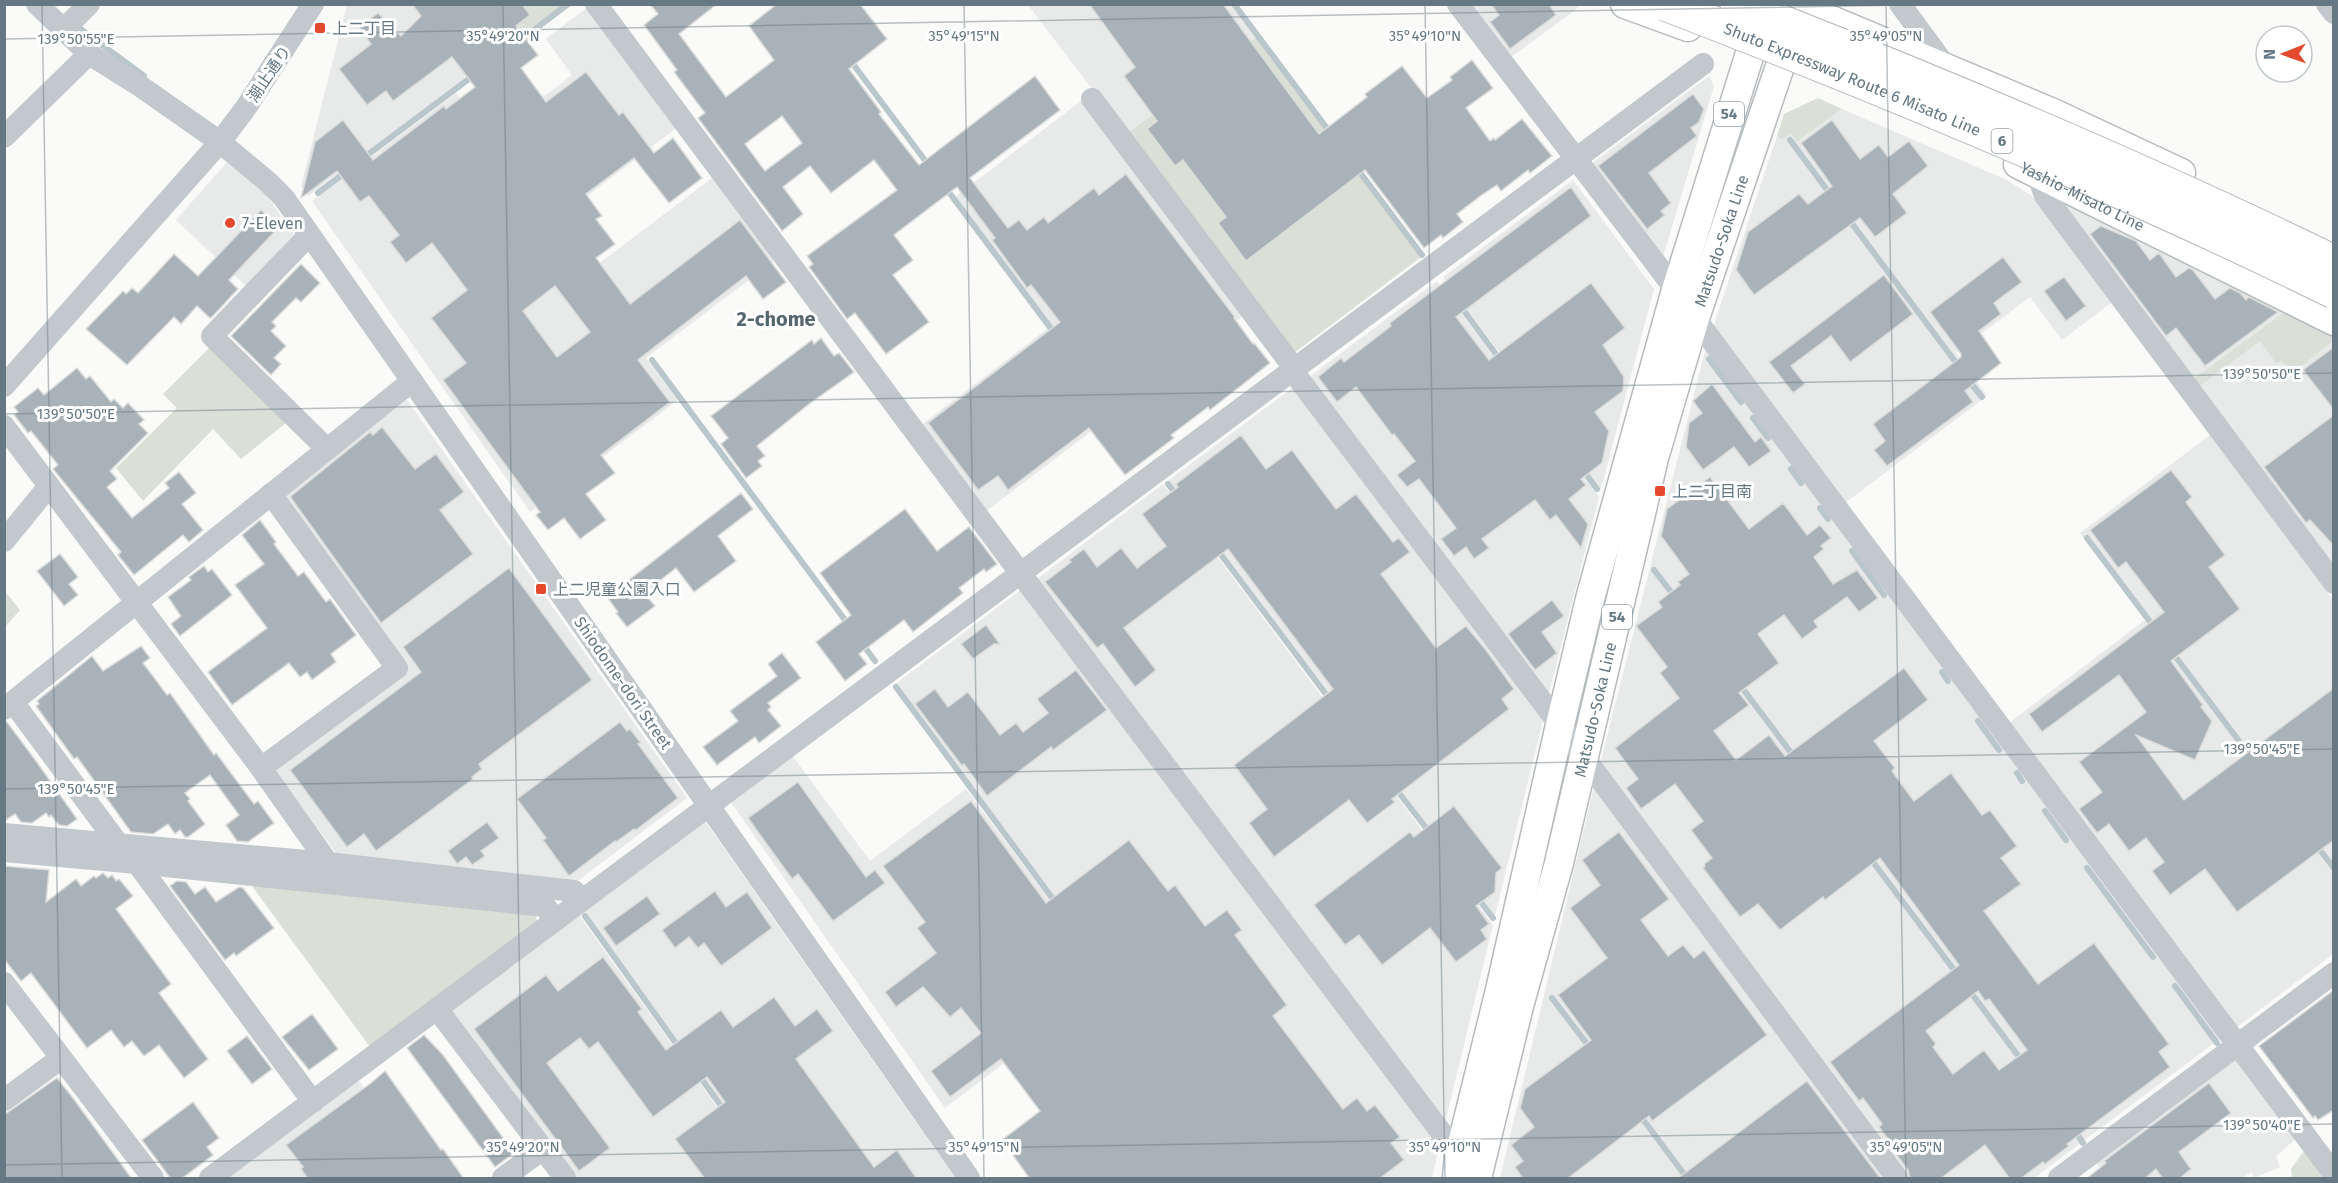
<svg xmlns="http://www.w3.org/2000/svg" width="2338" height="1183" viewBox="0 0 2338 1183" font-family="'Fira Sans','Noto Sans JP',sans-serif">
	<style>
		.built { fill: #e8eae9 }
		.green { fill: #dadfd7 }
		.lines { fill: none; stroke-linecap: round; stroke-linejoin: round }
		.stream { stroke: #b9c7ca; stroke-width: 6 }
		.building { fill: #a8b2b7; stroke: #dcdcda; stroke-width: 1.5; fill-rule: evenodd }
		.major-casing { stroke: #b5bbbe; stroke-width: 31 }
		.minor { stroke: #c3c8cc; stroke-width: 22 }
		.major { stroke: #fff; stroke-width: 28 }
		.highway-bridge-casing { stroke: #b4babd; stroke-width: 35; stroke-linecap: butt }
		.highway-bridge { stroke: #fff; stroke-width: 33 }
		.ticks { fill: none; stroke: #657883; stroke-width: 1.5; stroke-opacity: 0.45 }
		.poi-dot { fill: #e4492e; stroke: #fff; stroke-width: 2 }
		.labels { text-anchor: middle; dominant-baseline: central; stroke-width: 6; stroke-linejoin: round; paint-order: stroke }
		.shield { fill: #fff; stroke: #93a0a8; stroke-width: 1.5 }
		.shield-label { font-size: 15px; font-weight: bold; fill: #657883 }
		.poi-label { font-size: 16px; fill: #657883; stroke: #fff; text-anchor: start }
		.street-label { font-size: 16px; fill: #657883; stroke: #fff }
		.quarter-label { font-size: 20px; font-weight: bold; fill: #57666e; stroke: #fff }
		.ticks-label { font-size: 15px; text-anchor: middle; fill: #657883; stroke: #fff; stroke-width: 6; stroke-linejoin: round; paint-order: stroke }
	</style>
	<rect width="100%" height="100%" fill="#fafaf8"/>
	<!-- built -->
	<g class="built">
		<path d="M1573 4 1579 7 1510 58 1469 5Z"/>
		<path d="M347 5H496L520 36 308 196 301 186Z"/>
		<path d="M1028 5H1231L1256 37 1128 133 1096 94Z"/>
		<path d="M589 6 679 126 553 222 589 271 716 175 778 258 646 358 678 400 530 512 312 201 456 93 490 137 572 75 546 39Z"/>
		<path d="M1709 76 1714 86 1663 257 1591 164Z"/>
		<path d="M1081 101 1243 316 985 512 920 426 1047 329 951 200Z"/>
		<path d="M1842 109 2007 180 2032 196 2112 302 2062 340 2030 297 1956 353 1987 396 1845 503 1713 327 1777 136 1783 140 1790 133 1797 142Z"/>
		<path d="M227 162 265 194 294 234 246 286 176 220Z"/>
		<path d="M1573 180 1654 289 1601 489 1443 277Z"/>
		<path d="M2068 204 2333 334V570L2063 208Z"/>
		<path d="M1437 281 1599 497 1548 697 1309 377Z"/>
		<path d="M1706 347 2221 1038 2034 1178H1908L1600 764Z"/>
		<path d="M1294 387 1543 720 1495 916 1169 480Z"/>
		<path d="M407 400 687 798 575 883 342 861 273 768 406 667 279 497Z"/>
		<path d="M2210 435 2333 600V954L2236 1028 2009 723 2145 620 2080 533Z"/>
		<path d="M1163 484 1493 925 1445 1123 1037 579Z"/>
		<path d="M1022 589 1439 1147 1432 1178H1264L1115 979 945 1108 730 801 792 755 870 861 966 789 1047 896 1050 893 894 685Z"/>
		<path d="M1594 787 1886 1178H1500Z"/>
		<path d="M705 821 955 1178H776L584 912Z"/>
		<path d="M579 915 768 1178H576L451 1012Z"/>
		<path d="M2237 1056 2298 1137 2276 1156 2280 1167 2254 1178 2252 1172 2242 1178H2107L2096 1163Z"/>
		<path d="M358 1080 432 1178H227Z"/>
	</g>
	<!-- green -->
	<g class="green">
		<path d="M496 5H563L520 36Z"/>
		<path d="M1256 37 1421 257 1294 353 1128 133Z"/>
		<path d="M1818 98 1842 109 1797 142 1790 133 1783 140 1777 136 1784 114Z"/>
		<path d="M2290 308 2333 334V341L2293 373 2282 361 2276 363 2260 341 2197 388 2192 380Z"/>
		<path d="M209 348 286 423 241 459 213 429 143 501 116 468 177 408 163 394Z"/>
		<path d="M4 590 20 610 5 627H4Z"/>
		<path d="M249 882 535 914 537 921 370 1047Z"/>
		<path d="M2306 1148 2329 1178H2292L2291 1169Z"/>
	</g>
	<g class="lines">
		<!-- stream -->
		<g class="stream">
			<path d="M1234 4 1332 135"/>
			<path d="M75 25 144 76"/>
			<path d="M518 42 568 4"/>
			<path d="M850 60 930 167"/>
			<path d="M1790 140 1830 194"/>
			<path d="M362 159 474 75"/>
			<path d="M1356 167 1422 255"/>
			<path d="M945 187 1056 335"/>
			<path d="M318 193 347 171"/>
			<path d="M1847 217 1960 368"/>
			<path d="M1459 304 1501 361"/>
			<path d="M1709 359 1741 402"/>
			<path d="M652 360 848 624"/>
			<path d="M1969 381 1982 397"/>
			<path d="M1753 418 1768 438"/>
			<path d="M1791 469 1801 483"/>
			<path d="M1583 470 1597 489"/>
			<path d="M1168 484 1178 497"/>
			<path d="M1820 508 1828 519"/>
			<path d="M2087 538 2154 627"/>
			<path d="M1216 548 1331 701"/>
			<path d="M1852 551 1884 595"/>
			<path d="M1654 570 1675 597"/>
			<path d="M861 642 875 661"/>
			<path d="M2172 652 2251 757"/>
			<path d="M1942 672 1948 681"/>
			<path d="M1740 685 1795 758"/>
			<path d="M896 687 1053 899"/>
			<path d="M1978 721 1999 750"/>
			<path d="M2017 773 2022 781"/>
			<path d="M1396 789 1430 833"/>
			<path d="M2045 811 2066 840"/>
			<path d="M2316 845 2334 868"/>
			<path d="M1870 858 1957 974"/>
			<path d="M2087 868 2153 957"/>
			<path d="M1477 897 1493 918"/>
			<path d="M585 916 680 1049"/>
			<path d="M2175 986 2217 1043"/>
			<path d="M1969 990 2022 1061"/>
			<path d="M1552 998 1590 1048"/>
			<path d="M698 1074 724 1110"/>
			<path d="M1639 1114 1687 1178"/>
			<path d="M2075 1131 2083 1143"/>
		</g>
	</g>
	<!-- building -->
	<g class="building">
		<path d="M412 4H522L530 15 516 26 538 55 521 68 546 102 586 72 619 115 623 112 654 153 673 138 702 178 669 203 634 158 586 194 602 216 596 219 615 244 596 258 630 304 740 220 786 282 763 299 746 276 638 360 670 402 601 455 615 473 586 494 606 520 580 539 564 518 548 530 536 515 540 512 443 380 466 363 431 318 467 290 432 243 406 263 390 242 399 235 369 196 360 202 337 171 301 198 315 142 343 120 373 160 444 106 446 109 475 87 452 57 393 101 386 91 367 105 339 69 371 44 359 27 378 13 401 36 421 16ZM555 286 590 332 557 357 523 311Z"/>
		<path d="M650 4H717L679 34 726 97 774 60 749 26 777 4H860L887 39 849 69 881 112 879 114 919 165 1035 76 1060 110 970 178 1008 228 1019 220 1027 230 1044 217 1048 223 1094 188 1099 195 1126 174 1235 317 1234 318 1253 344 1254 343 1270 363 1210 410 1208 407 1171 435 1174 438 1125 475 1089 428 1008 490 998 476 978 490 928 423 1060 322 1031 285 1027 288 992 240 995 238 957 187 894 235 913 260 893 275 929 322 886 354 855 313 847 319 809 267 813 264 807 256 897 190 874 160 831 193 810 166 783 187 803 214 782 231 698 118 705 113 674 72 677 70 644 25 658 14ZM782 116 802 143 765 171 745 144Z"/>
		<path d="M1089 4H1223L1319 134 1367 97 1365 94 1402 66 1427 98 1452 80 1450 77 1472 60 1493 88 1466 108 1490 141 1494 138 1495 140 1522 119 1552 156 1530 173 1528 170 1501 191 1497 185 1483 194 1457 214 1463 222 1443 238 1441 235 1424 248 1365 170 1246 261 1218 223 1226 217 1183 160 1175 166 1147 129 1157 121 1124 76 1135 67Z"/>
		<path d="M1491 4H1549L1556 15 1510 49 1490 22 1499 15Z"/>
		<path d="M1693 94 1704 109 1699 122 1691 128 1697 136 1649 173 1671 203 1661 211 1665 215 1647 229 1598 166Z"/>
		<path d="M1832 120 1860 159 1879 145 1888 157 1909 141 1928 166 1893 194 1907 213 1875 237 1860 218 1754 295 1736 270 1748 232 1799 194 1808 204 1832 186 1801 143Z"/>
		<path d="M1571 187 1591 216 1456 317 1489 360 1591 283 1625 328 1603 345 1624 377 1623 391 1595 412 1609 431 1602 463 1581 479 1586 485 1569 499 1588 524 1581 548 1556 515 1550 520 1535 500 1482 539 1489 548 1474 559 1466 547 1454 556 1441 539 1456 528 1419 479 1407 487 1397 475 1415 461 1394 434 1392 435 1356 387 1337 402 1318 377 1341 358 1344 362 1391 326 1390 323 1403 313Z"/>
		<path d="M261 210 279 227 229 280 238 289 212 317 210 318 197 306 181 324 174 317 127 365 86 329 123 291 126 294 132 288 138 293 174 254 198 276Z"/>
		<path d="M2101 226 2136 241 2150 260 2159 253 2176 277 2189 268 2193 270 2215 299 2230 288 2240 293 2246 300 2249 297 2278 312 2205 366 2176 328 2166 336 2090 234Z"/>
		<path d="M2003 257 2022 282 1994 303 2001 314 1979 331 2001 363 1965 391 1973 402 1887 466 1874 450 1885 441 1873 424 1961 357V354L1930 312Z"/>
		<path d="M301 264 320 283 301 302 296 298 272 322 276 326 271 331 286 346 274 358 281 364 271 375 231 336Z"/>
		<path d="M1884 275 1913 314 1850 362 1831 336 1791 366 1805 384 1793 393 1769 362Z"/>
		<path d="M2064 277 2086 306 2066 321 2044 291Z"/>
		<path d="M821 338 834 356 839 353 854 372 809 404 757 446 765 456 758 461 762 466 746 478 721 444 728 438 711 416 812 340 814 344Z"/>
		<path d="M2334 347V410L2303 370Z"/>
		<path d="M77 368 86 379 90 376 111 402 114 399 123 408 128 403 144 420 139 424 148 433 110 471 117 479 107 487 132 518 169 488 165 483 179 472 196 493 182 504 203 530 189 542 183 535 134 575 118 555 121 552 53 469 58 465 31 431 28 433 14 415 18 412 14 407 38 388 44 395Z"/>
		<path d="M1712 384 1755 442 1761 437 1771 451 1749 467 1734 447 1703 470 1686 447 1689 423 1702 413 1693 401Z"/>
		<path d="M2334 415V546L2310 520 2306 523 2264 467Z"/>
		<path d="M382 427 415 469 436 454 464 492 440 510 473 554 381 623 291 498V496L370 432 373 435Z"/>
		<path d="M1241 435 1266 469 1292 450 1336 509 1356 494 1393 542 1399 538 1410 552 1381 574 1436 648 1466 626 1486 650 1514 689 1502 699 1509 709 1392 799 1395 802 1367 823 1349 800 1274 857 1249 823 1267 809 1234 765 1333 689 1228 549 1124 628 1156 670 1135 687 1103 644 1097 648 1045 582 1071 562 1069 560 1084 549 1097 567 1121 548 1137 568 1166 546 1142 514 1178 487 1176 484Z"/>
		<path d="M2171 470 2192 497 2186 502 2225 555 2209 567 2240 609 2171 661 2203 705 2201 707 2212 721 2195 760 2136 735 2184 800 2334 688V840L2237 912 2205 869 2170 895 2152 871 2164 862 2146 838 2129 851 2109 824 2097 833 2079 809 2102 792 2079 762 2146 712 2119 675 2042 732 2029 714 2164 612 2126 562 2118 568 2090 530Z"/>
		<path d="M1710 477 1749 529 1783 503 1807 535 1820 525 1831 538 1821 546 1824 549 1814 557 1833 584 1857 570 1878 598 1859 612 1847 597 1814 621 1818 627 1802 639 1784 615 1758 634 1779 663 1739 693 1749 705 1714 731 1736 760 1769 735 1785 756 1904 668 1928 700 1874 741 1895 768 1892 771 1914 801 1951 773 1982 815 1990 810 2017 846 2001 858 2021 884 1984 911 2038 984 2094 943 2169 1044 2159 1052 2170 1067 2067 1144 2069 1146 2045 1164 2043 1162 2020 1179H2010L1985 1145 1940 1179H1910L1908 1170 1893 1150 1895 1149 1879 1127 1882 1124 1863 1098 1859 1101 1830 1062 1959 965 1880 858 1825 900 1823 897 1780 930 1758 904 1740 917 1703 868 1705 866 1704 864 1712 858 1691 830 1703 821 1675 784 1641 809 1626 788 1638 779 1615 748 1679 698 1660 673 1667 667 1636 626 1662 607 1658 602 1680 585 1678 582 1689 574 1661 536 1667 509ZM1978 991 1985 1001 1989 999 2027 1050 1999 1070 1984 1050 1953 1074 1933 1047 1936 1044 1926 1031Z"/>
		<path d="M741 493 753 509 718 536 736 561 694 592 676 568 644 593 655 606 627 627 616 613 618 612 607 597Z"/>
		<path d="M905 509 937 551 969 527 997 564 986 572 984 569 959 588 963 593 913 632 904 620 859 654 867 664 845 681 816 642 851 615 820 573Z"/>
		<path d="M260 520 276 542 274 544 298 576 304 572 326 602 330 599 356 635 331 654 336 662 312 680 307 672 300 677 289 663 232 705 208 672 267 628 235 585 264 564 242 535Z"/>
		<path d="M60 554 78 577 69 584 78 595 64 606 37 571Z"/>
		<path d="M204 566 208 572 212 569 232 595 180 636 171 624 181 616 168 597 191 580 189 577Z"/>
		<path d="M509 568 592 680 479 764 482 769 472 777 473 779 376 851 364 834 347 847 290 770 421 672 403 647Z"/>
		<path d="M1552 600 1564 616 1542 632 1557 653 1535 670 1508 634Z"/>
		<path d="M986 625 1000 644H994L973 659 961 644Z"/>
		<path d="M141 646 150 658 143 663 167 695 170 693 214 755 216 753 254 804 258 801 274 823 248 842 237 841 226 825 239 815 210 775 185 793 190 799 188 801 205 824 188 837H185L180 830 175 834 168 824 153 834 131 832 77 757 74 759 36 706 39 704 37 701 92 656 103 671Z"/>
		<path d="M782 653 801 678 768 703 771 707 768 710 781 726 759 743 755 737 717 765 703 747 738 721 730 711 777 676 768 664Z"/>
		<path d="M1076 670 1107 710 1053 750 1051 747 987 796 964 764 962 766 915 704 935 689 948 707 968 692 1000 735 1016 723 1023 732 1048 713 1037 699Z"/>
		<path d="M4 722H7L36 761 77 819 67 826 59 825 51 815 49 817 46 813 32 823 21 822 15 814 4 821Z"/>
		<path d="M620 722 627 731 630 729 641 743 638 744 678 798 636 830 634 829 616 842 615 841 569 876 543 840 546 838 517 799Z"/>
		<path d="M798 782 866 877 875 870 885 883 833 921 798 874 792 879 748 818Z"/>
		<path d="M971 801 1046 903 1129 840 1168 891 1175 885 1205 926 1227 910 1242 930 1235 935 1287 1005 1273 1016 1343 1109 1357 1098 1367 1111 1375 1105 1400 1137 1391 1143 1404 1160 1379 1179H1030L1002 1140 1040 1111 1001 1059 950 1097 931 1071 981 1033 961 1008 950 1017 923 987 896 1007 885 992 936 953 917 928 925 922 883 866Z"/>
		<path d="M1454 806 1502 868 1496 873 1495 892 1476 906 1489 924 1481 930 1487 939 1456 962 1430 928 1382 965 1359 935 1345 945 1314 905 1410 832 1414 837Z"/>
		<path d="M487 822 499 838 481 851 485 856 472 865 466 857 457 864 448 851Z"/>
		<path d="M1619 832 1669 899 1641 920 1668 956 1683 945 1694 958 1704 950 1767 1035 1652 1121 1649 1116 1567 1179H1523L1515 1167 1523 1161 1511 1145 1534 1127 1520 1108 1525 1089 1591 1040 1558 995 1607 958 1570 908 1600 885 1582 860Z"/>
		<path d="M4 866 49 870 46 902 76 879 81 886 94 876 96 878 103 873 108 878 112 875 116 881 119 879 133 896 116 909 171 984 159 993 208 1059 184 1078 159 1045 144 1056 132 1041 124 1047 111 1030 87 1048 31 973 21 981 4 959Z"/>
		<path d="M177 881 186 882 195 894 205 887 216 902 239 887 243 888 274 928 236 956 234 953 225 960 170 886Z"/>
		<path d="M715 891 726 907 747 892 772 928 721 966 704 943 698 948 689 937 675 948 662 930Z"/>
		<path d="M647 896 660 914 616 946 603 928Z"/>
		<path d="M603 957 642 1009 638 1012 666 1050 721 1010 733 1027 774 997 795 1026 817 1009 833 1031 796 1059 874 1167 897 1150 917 1179H705L675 1139 725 1102 707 1077 653 1117 598 1042 589 1049 580 1038 547 1063 610 1148 579 1171 474 1029 546 975 558 991Z"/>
		<path d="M2334 990V1110L2318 1120 2315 1116 2313 1118 2259 1046Z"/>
		<path d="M312 1014 338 1049 309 1070 282 1037Z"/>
		<path d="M424 1035 443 1055 514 1153 495 1167 407 1048Z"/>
		<path d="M247 1036 272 1069 252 1084 227 1051Z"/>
		<path d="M385 1071 441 1150 443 1149 464 1179H308L301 1169 303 1167 286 1145 371 1083Z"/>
		<path d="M57 1078 73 1098 132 1179H4V1115Z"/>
		<path d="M1807 1081 1881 1179H1677Z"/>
		<path d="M2209 1083 2231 1113 2179 1152 2191 1169 2179 1179H2163L2156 1169 2144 1179H2086L2106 1163 2104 1161Z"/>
		<path d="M193 1102 219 1138 207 1147 213 1155 181 1179H171L142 1140Z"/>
	</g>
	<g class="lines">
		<defs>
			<g id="major">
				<path d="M1625 4 1688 27"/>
				<path d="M1793 4 2053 113 2181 173"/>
				<path id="s1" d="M2018 164 2334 321"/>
				<path d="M1457 1178 1459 1156 1500 990 1560 725 1591 595 1676 290 1761 18"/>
				<path id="s2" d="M1477 1178 1519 1006 1559 863 1654 458 1695 318 1801 4"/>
			</g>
		</defs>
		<!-- major casing -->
		<use href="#major" class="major-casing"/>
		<!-- minor -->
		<g class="minor">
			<path d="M37 4 89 54 140 86 220 142 269 183 284 198 969 1178"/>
			<path d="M596 4 1021 574 1459 1156"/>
			<path d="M1458 4 1676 290"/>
			<path d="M1900 4 1947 68"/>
			<path d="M2327 4 2334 13"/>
			<path d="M63 30 89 4"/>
			<path d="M1092 99 1294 368"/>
			<path d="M4 137 89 54"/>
			<path d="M2040 164 2037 173 2045 196 2334 583"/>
			<path d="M309 235 212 336 327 449"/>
			<path d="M1695 318 2334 1174"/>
			<path d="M1292 370 1584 757 1897 1178"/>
			<path d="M4 386 220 142 245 109 313 4"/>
			<path d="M4 426 261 768 328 863"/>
			<path d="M4 541 49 486"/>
			<path d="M13 702 119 845"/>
			<path d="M4 709 412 381"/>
			<path d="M261 768 397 668 271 494"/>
			<path d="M4 834 328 863 574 891 582 900"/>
			<path d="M4 851 137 863 545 906 555 920"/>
			<path d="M137 863 313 1102"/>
			<path d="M4 983 153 1178"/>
			<path d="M437 1009 565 1178"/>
			<path d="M4 1100 60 1059"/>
			<path d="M210 1178 1703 64"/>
			<path d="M503 1178 543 1149"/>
			<path d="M2059 1178 2334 973"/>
		</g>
		<!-- major -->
		<use href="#major" class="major"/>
		<defs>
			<g id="highway-bridge">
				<path id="s3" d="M1665 4C1891 91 2116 185 2334 292"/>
				<path d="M1737 4C1939 83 2139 167 2334 262"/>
			</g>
		</defs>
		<!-- highway-bridge casing -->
		<use href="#highway-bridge" class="highway-bridge-casing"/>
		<!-- highway-bridge -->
		<use href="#highway-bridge" class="highway-bridge"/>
	</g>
	<!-- ticks -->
	<path class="ticks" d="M42 4 62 1178M503 4 523 1178M964 4 984 1178M1425 4 1445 1178M1886 4 1906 1178M4 39 1961 4M4 414 2334 373M4 789 2334 749M4 1165 2334 1124"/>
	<!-- markers -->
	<g class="poi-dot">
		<rect x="314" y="22" width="12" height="12" rx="3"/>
		<circle cx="230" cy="223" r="6"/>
		<rect x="1654" y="485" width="12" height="12" rx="3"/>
		<rect x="535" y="583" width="12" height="12" rx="3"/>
	</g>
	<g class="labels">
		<!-- shield labels -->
		<g class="shield">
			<rect x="1714" y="102" width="30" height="24" rx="4.5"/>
			<rect x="1991.5" y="129" width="21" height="24" rx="4.5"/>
			<rect x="1602" y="605" width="30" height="24" rx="4.5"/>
		</g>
		<g class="shield-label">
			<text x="1729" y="114">54</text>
			<text x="2002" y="141">6</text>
			<text x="1617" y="617">54</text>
		</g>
		<!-- poi labels -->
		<g class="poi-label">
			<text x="332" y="28">上二丁目</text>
			<text x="242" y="223">7-Eleven</text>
			<text x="1672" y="491">上二丁目南</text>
			<text x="553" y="589">上二児童公園入口</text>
		</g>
		<!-- street labels -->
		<g class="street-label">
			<text transform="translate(269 74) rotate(-56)">潮止通り</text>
			<text stroke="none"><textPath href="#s3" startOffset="202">Shuto Expressway Route 6 Misato Line</textPath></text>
			<text stroke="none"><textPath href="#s1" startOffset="72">Yashio-Misato Line</textPath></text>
			<text stroke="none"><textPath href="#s2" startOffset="969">Matsudo-Soka Line</textPath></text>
			<text transform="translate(623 683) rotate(55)">Shiodome-dori Street</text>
			<text stroke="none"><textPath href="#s2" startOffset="483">Matsudo-Soka Line</textPath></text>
		</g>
		<!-- quarter labels -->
		<g class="quarter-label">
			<text x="776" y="319">2-chome</text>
		</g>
	</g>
	<g class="ticks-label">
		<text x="503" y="41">35°49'20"N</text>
		<text x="964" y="41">35°49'15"N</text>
		<text x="1425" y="41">35°49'10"N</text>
		<text x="1886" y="41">35°49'05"N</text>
		<text x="76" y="44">139°50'55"E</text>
		<text x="2262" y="379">139°50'50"E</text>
		<text x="76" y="419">139°50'50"E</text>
		<text x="2262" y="754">139°50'45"E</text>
		<text x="76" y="794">139°50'45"E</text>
		<text x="2262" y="1130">139°50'40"E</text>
		<text x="523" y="1152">35°49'20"N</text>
		<text x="984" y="1152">35°49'15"N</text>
		<text x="1445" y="1152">35°49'10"N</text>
		<text x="1906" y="1152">35°49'05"N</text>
	</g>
	<!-- border -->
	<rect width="2338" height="1183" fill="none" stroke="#657883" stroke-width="12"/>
	<!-- north arrow -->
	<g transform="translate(2284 54) rotate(269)"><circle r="28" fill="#ffffff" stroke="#c1c9cd" stroke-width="1.5"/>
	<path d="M0-4.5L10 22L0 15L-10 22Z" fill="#e4492e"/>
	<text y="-9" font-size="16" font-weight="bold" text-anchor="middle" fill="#657883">N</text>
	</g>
</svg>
